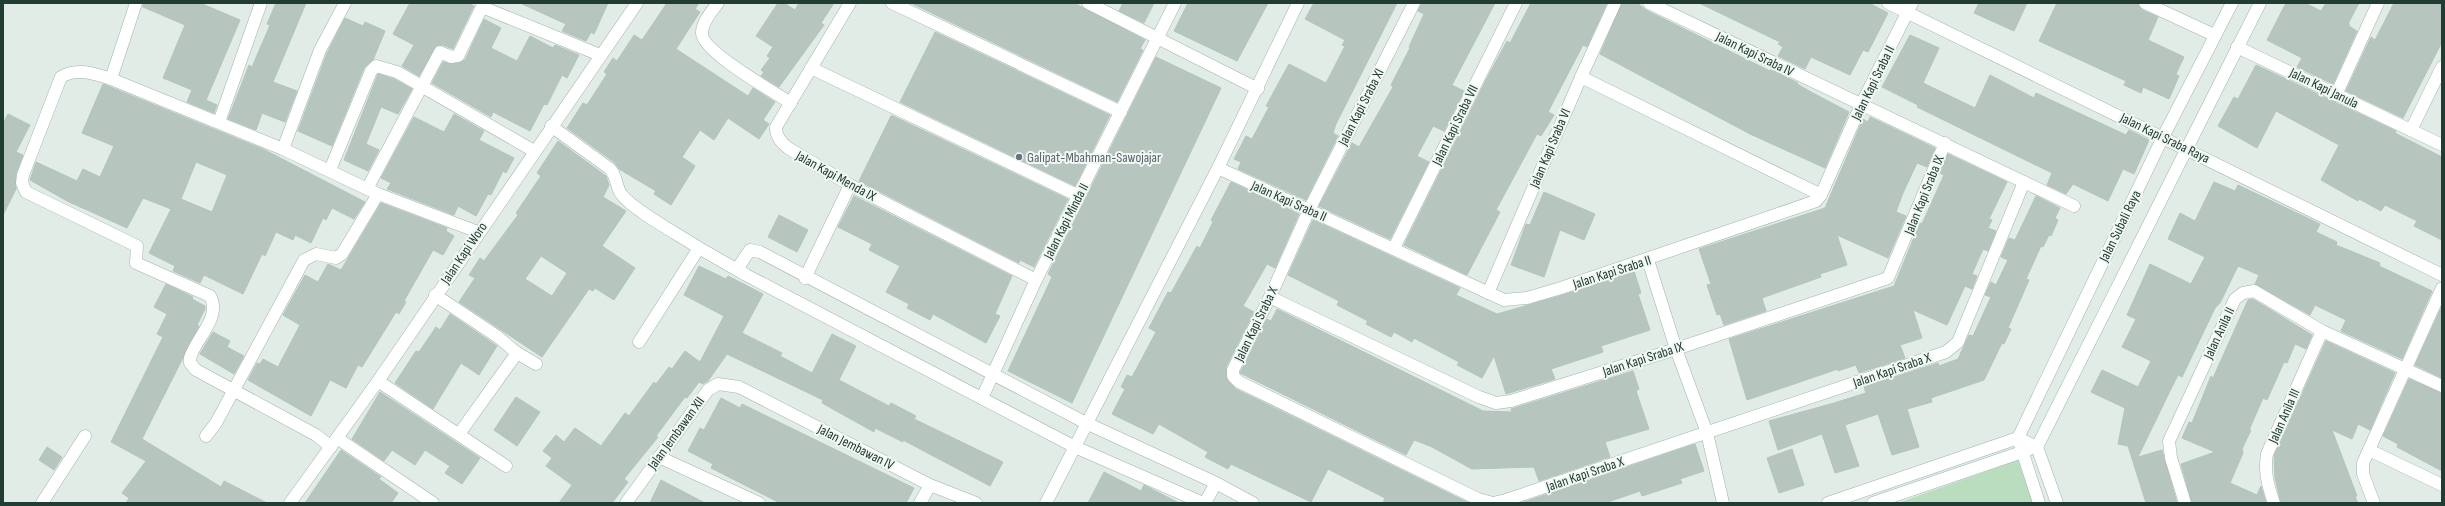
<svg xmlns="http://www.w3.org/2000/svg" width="2445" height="506" viewBox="0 0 2445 506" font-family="'Sofia Sans Condensed',sans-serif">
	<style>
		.green { fill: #b9ddbe }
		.building { fill: #b6c6be; stroke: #b3c5bb; fill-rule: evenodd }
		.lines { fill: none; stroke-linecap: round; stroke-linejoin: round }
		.minor-casing { stroke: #a3b4ac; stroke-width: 13 }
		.minor { stroke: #fff; stroke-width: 12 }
		.worship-dot { fill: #6b7280; stroke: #f1f8f4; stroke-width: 1.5 }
		.labels { text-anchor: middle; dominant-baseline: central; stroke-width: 4; stroke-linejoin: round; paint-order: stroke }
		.street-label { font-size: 14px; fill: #213c32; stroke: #f1f8f4 }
		.worship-label { font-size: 14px; fill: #5b616d; stroke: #f1f8f4; text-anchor: start }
	</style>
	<rect width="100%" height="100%" fill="#e0ece5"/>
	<!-- green -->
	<path class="green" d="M2018 460 2033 503H1898Z"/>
	<!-- building -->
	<g class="building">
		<path d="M143 3H200L240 20 206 100 217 105 214 113 187 102 192 90 163 78 185 25 143 7Z"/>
		<path d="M276 3H306L273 82 297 91 285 122 262 113 256 130 228 119 249 65 252 67 270 25 267 24Z"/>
		<path d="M410 3H468L474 6 453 49 443 45 436 46 419 76 402 66 414 45 393 34Z"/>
		<path d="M520 3H608L594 34 591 32 586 41 562 31 566 24Z"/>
		<path d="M667 3H699L695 9 700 12 676 49 748 96 753 88 775 102 763 120 769 124 759 139 728 118 714 140 700 130 682 157 695 166 671 205 654 194 656 191 619 169 614 162 567 128 583 103 587 105 607 74 604 72 613 58 617 61 634 35 642 40Z"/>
		<path d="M778 3H784L795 10 799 3H834L821 23 824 25 779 87 761 76 764 72 761 70 770 58 767 56 773 47 756 36Z"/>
		<path d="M911 3H1074L1145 40 1140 49 1143 50 1117 102Z"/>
		<path d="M1123 3H1154L1144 23 1119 11Z"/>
		<path d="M1188 3H1268L1237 61 1174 31Z"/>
		<path d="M1314 3H1397L1336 124 1333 133 1338 136 1306 200 1238 169 1241 162 1234 159 1246 136 1252 139 1269 107 1266 106 1289 64 1326 83 1345 46 1342 45 1345 40 1305 19Z"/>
		<path d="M1421 3H1495L1452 85 1464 91 1444 131 1433 126 1417 156 1429 162 1390 239 1319 206 1352 143 1359 147 1393 87 1391 85 1410 48 1409 47 1424 14 1418 11Z"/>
		<path d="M1531 3H1607L1587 47 1583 45 1548 112 1554 115 1541 136 1537 134 1496 210 1500 212 1467 275 1404 245 1486 80 1507 41 1510 43Z"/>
		<path d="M1622 3H1637L1646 10 1770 71 1771 69 1798 83 1797 84 1811 92 1849 112 1825 168 1750 134 1600 54Z"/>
		<path d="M1699 3H1869L1888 13 1868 52 1863 50 1850 75 1811 57 1805 69 1778 56 1783 47 1778 44 1780 42Z"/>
		<path d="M1979 3H2027L2014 31 1974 13Z"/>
		<path d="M2057 3H2138L2142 10 2158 17 2148 40 2184 57 2176 74 2179 76 2169 99 2143 87 2141 93 2124 85 2126 81 2039 41Z"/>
		<path d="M2286 3H2305L2321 11 2326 3H2359L2349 22V26L2357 31 2333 84 2297 67 2302 58 2267 40Z"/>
		<path d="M2394 3H2442V42L2403 118 2346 91 2371 37 2375 40Z"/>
		<path d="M345 18 363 26 365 22 385 31 373 60 364 68 332 146 298 131 327 53Z"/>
		<path d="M484 19 501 28 491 48 517 61 530 36 553 48 555 45 579 55 567 78 562 75 547 105 544 104 530 131 493 112 491 117 432 83 443 62 452 64 465 60Z"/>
		<path d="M935 32 1110 115 1075 186 900 102Z"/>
		<path d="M1910 35 1939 48 1923 83 1975 108 1990 75 2034 98 2036 93 2126 135 2129 130 2149 140 2134 174 2123 169 2108 201 2073 184 2066 194 2047 185 2052 173 1917 107 1918 105 1882 87Z"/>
		<path d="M1156 57 1221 88 1072 403 1008 371 1052 277 1048 274Z"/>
		<path d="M2256 65 2396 131 2395 133 2442 157V240L2414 226 2417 221 2385 205 2381 211 2359 199 2358 201 2321 180 2339 145 2276 111 2257 148 2218 126 2234 97 2238 99Z"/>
		<path d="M378 74 394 79 412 89 398 114 381 107 366 144 379 150 368 171 344 160Z"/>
		<path d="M103 84 263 149 365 202 354 219 332 208 326 220 323 218 311 243 295 235 293 240 276 232 265 256 262 254 243 294 204 275 200 283 173 271 175 266 149 253 171 209 143 198 127 228 67 201 30 180 36 162 77 181 83 169 100 177 114 146 82 133ZM196 162 227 175 212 212 181 199Z"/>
		<path d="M8 114 30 125 16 152 23 155 16 174V189L3 215V124Z"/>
		<path d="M454 114 484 131 479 140 514 158 506 173 503 171 491 195 488 194 476 216 458 206 454 215 387 189 391 183 381 178 414 117 444 132Z"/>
		<path d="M891 116H893L1068 199 1034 267 1020 260 1019 263 859 181Z"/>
		<path d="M1870 117 1935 148 1927 167 1917 163 1903 193 1896 212 1906 216 1888 258 1837 235 1847 265 1820 274 1821 277 1762 298 1766 311 1724 325 1720 314 1717 315 1707 285 1711 284 1699 249 1825 208 1863 119 1868 122Z"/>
		<path d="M558 141 606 176 609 185 603 197 626 211 602 246 635 268 614 300 595 288 593 291 589 289 542 357 459 302 475 278 469 275 480 258 484 261 518 215 516 213 541 176 537 173ZM541 256 567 273 552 296 525 279Z"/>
		<path d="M1948 154 2007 182 1989 219 1992 220 1988 228 1996 231 1988 251 1983 249 1972 274 1977 276 1972 289 1965 286 1947 325 1913 310 1922 338 1900 345 1905 358 1859 373 1856 365 1838 371V369L1747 400 1729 339 1894 286 1920 223 1922 224 1944 175 1940 173Z"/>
		<path d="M1231 182 1299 214 1275 268 1267 264 1243 306 1254 312 1226 367 1228 381 1236 389 1469 503H1383L1385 498 1328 469 1311 502 1231 464 1228 469 1205 457 1208 452 1159 424 1153 434 1112 414 1125 389 1121 387 1127 375 1132 377 1156 332 1149 328 1168 292 1171 293 1197 246 1200 248 1213 222 1211 220Z"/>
		<path d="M2214 182 2235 191 2238 185 2320 224 2316 232 2337 242 2336 245 2380 263 2379 266 2432 291 2402 359 2341 331 2346 320 2315 305 2310 315 2255 284 2259 275 2238 266 2220 303 2215 308 2182 377 2178 375 2169 393 2138 457 2162 450 2177 503H2146L2128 446 2118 444 2125 408 2091 392 2102 370 2138 387 2151 361 2122 347 2136 319 2127 315 2150 264 2191 284 2205 257 2168 239 2180 213 2195 221Z"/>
		<path d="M1544 192 1595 214 1584 240 1560 230 1544 277 1511 265 1526 224 1530 225Z"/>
		<path d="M854 196 1012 276 995 314 1000 316 986 343 933 314 930 320 907 308 909 304 886 292 900 266 869 250 872 244 838 227Z"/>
		<path d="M2036 196 2060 208 2055 218 2058 220 2051 236 2049 235 2043 247 2041 246 2026 279 2029 280 2008 328 2011 329 2004 344 2002 343 1984 380 1931 398 1932 402 1907 409 1919 447 1892 455 1878 414 1845 425 1859 466 1835 473 1822 434 1778 450 1769 421 1834 403 1866 393 1864 387 1938 363 1939 366 1958 359 1969 335 1973 336 1991 297 1985 295 1991 282 1996 285 2008 260 2001 257 2009 238 2015 240Z"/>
		<path d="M381 203 447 228 446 231 454 236 443 255 433 250 404 301 406 302 399 314 396 312 362 367 358 365 346 388 330 380 311 416 248 380 257 363 260 364 263 359 278 367 300 325 283 315 305 275 318 282 328 264 341 270Z"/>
		<path d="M779 215 808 230 797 252 768 237Z"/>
		<path d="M1313 220 1460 288 1456 295 1497 314 1563 295 1634 271 1641 293 1638 294 1650 330 1601 346 1603 352 1551 369 1555 379 1506 394 1494 356 1482 378 1457 365 1459 362 1414 338 1412 342 1394 332 1391 337 1366 324 1368 321 1337 305 1339 301 1288 275Z"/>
		<path d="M699 266 726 279 728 276 763 294 742 333 782 353 780 356 812 373 832 334 856 346 839 380 889 406 891 403 916 416 914 419 1003 462 990 486 903 440V442L875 428 874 432 822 403 823 400 727 354 708 381 703 384 699 382 687 398 685 397 656 436 658 437 624 479 628 482 612 503H559L572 485 546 466 552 458 543 451 556 435 564 442 575 428 601 446 625 413 629 416 654 382 656 384 669 367 672 369 685 351 700 362 724 316 684 295Z"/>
		<path d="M166 284 193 297 192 299 205 306V309L197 325 199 326 142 439 221 487 224 481 267 503H126L129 498 122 493 146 461 111 442 163 337 157 334 167 314 154 307Z"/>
		<path d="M2253 299 2312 335 2306 349 2295 344 2287 363 2284 362 2267 400 2263 398 2249 430H2251L2242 449 2243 453 2230 483 2257 495 2261 486 2266 503H2192L2181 464 2215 452 2182 438 2189 422 2192 423 2211 376 2213 378 2248 300Z"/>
		<path d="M2442 306V378L2415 365Z"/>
		<path d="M1277 309 1483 411 1512 412 1511 409 1633 371 1639 389 1636 391 1649 429 1605 442 1610 457 1539 481 1534 467 1472 469 1430 446 1414 440 1406 455 1240 373 1267 319 1271 321Z"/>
		<path d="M450 314 497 346 479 375 461 363 433 409 395 383 416 351 419 352 436 327 440 330Z"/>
		<path d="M213 332 230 341 227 347 244 356 234 374 200 354Z"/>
		<path d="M2326 341 2395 373 2370 430 2358 424 2352 439 2332 430 2357 496 2355 497 2358 503H2281L2275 478 2274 456Z"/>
		<path d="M2409 379 2442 393V471L2397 447 2398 444 2383 436Z"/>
		<path d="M380 392 480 458 462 484 445 473 450 466 425 450 415 465 392 450 384 461 352 439Z"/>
		<path d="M516 397 540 412 517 446 494 430Z"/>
		<path d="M721 398 740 408 742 404 914 488 906 503H780L711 468 713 464 688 451 700 428 704 430Z"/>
		<path d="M1695 444 1704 471 1680 479 1682 483 1642 496 1640 491 1605 503H1521Z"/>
		<path d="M47 447 62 457 54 470 39 460Z"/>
		<path d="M1792 449 1804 485 1779 493 1767 458Z"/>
		<path d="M341 450 381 477 379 479 398 493 391 503H305Z"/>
		<path d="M1104 472 1141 491 1144 485 1179 503H1088Z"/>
		<path d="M661 480 705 503H650Z"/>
	</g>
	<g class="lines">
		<defs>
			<g id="minor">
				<path d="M718 3C712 11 702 22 702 33 701 51 774 92 791 103"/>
				<path d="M850 3 776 127C776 137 781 142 788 148L850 185 1036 280"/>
				<path d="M892 3 1121 112"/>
				<path d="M1088 3 1258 89"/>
				<path d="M1414 3 1309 210 1270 297 1233 370V376L1239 382 1478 499 1493 503 1506 500 1946 352 1958 342 2024 182"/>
				<path d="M1649 3 2074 206"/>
				<path d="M1888 3 2442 275"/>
				<path d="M2145 3 2214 35"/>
				<path d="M482 7 600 55"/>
				<path d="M2237 47 2442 145"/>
				<path d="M811 68 1079 196"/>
				<path d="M1581 77 1821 195"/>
				<path d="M111 79 136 3"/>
				<path d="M2336 95 2378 3"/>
				<path d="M219 122 261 3"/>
				<path d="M551 126 609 168C618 176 615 187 622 195 633 210 681 236 699 248L639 342"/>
				<path d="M2411 130 2442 67"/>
				<path d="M283 149 320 50 345 3"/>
				<path d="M1218 168 1504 300 1527 298 1561 288 1816 201 1821 195 1861 105 1912 3"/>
				<path d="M330 170 371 71 376 66 397 72 534 151"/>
				<path d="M367 189 440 52 451 57 458 56 484 3"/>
				<path d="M699 248 741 272"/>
				<path d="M1394 248 1516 3"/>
				<path d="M1648 260 1676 349 1707 433 1723 503"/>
				<path d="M805 278 850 185"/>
				<path d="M1488 293 1581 77 1615 3"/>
				<path d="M435 295 498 337 517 353 459 434"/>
				<path d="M1270 297 1479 397 1496 403 1511 401 1676 349 1888 278 1945 143"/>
				<path d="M517 353 536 364"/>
				<path d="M378 381 506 466"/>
				<path d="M982 398 1036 280 1175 3"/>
				<path d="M206 436 216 423 304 260 316 254 336 258 342 254 378 194"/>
				<path d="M337 438 433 503"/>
				<path d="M331 447 316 435 196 370 190 363V358C196 338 222 317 210 296L136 263 137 246 26 192 22 183 23 175 61 77C76 67 96 74 111 79L283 149 378 194 478 232"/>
				<path d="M2037 447 2260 3"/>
				<path d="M2369 450 2442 485"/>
				<path d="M659 457 759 503"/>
				<path d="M42 503 85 436"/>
				<path d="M290 503 378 381 637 3"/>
				<path d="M626 503 708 390 718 384 739 387 930 485 976 503"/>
				<path d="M920 503 930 485"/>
				<path d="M1046 503 1218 168 1298 3"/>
				<path d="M1203 503 1075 447 746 275 741 272 739 266 750 250 760 252 1086 423 1216 483 1253 503"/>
				<path d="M1205 503 1216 483"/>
				<path d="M1828 503 2018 438 2037 447 2057 503"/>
				<path d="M1873 503 2028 450"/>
				<path d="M2039 503 2018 438 2163 137 2232 3"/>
				<path d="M2185 503 2171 458 2169 441 2235 299 2243 293 2254 291 2322 331 2442 386"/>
				<path d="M2274 503C2268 486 2264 472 2267 454L2322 331"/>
				<path d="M2374 503 2363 474V463L2442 288"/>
			</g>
		</defs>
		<!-- minor casing -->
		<use href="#minor" class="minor-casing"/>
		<!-- minor -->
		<use href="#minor" class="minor"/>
	</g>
	<!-- markers -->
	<circle class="worship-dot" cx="1019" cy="157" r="4"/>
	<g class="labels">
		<!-- street labels -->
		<g class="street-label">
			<text transform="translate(1755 54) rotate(26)">Jalan Kapi Sraba IV</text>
			<text transform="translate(1873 83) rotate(-64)">Jalan Kapi Sraba II</text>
			<text transform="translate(2324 88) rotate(26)">Jalan Kapi Janula</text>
			<text transform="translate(1361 107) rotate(-63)">Jalan Kapi Sraba XI</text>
			<text transform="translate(1455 125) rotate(-64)">Jalan Kapi Sraba VII</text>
			<text transform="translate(2165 138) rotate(26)">Jalan Kapi Sraba Raya</text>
			<text transform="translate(1550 148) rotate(-67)">Jalan Kapi Sraba VI</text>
			<text transform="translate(836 176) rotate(29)">Jalan Kapi Menda IX</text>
			<text transform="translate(1924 195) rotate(-68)">Jalan Kapi Sraba IX</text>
			<text transform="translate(1289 201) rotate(24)">Jalan Kapi Sraba II</text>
			<text transform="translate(1066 221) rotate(-63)">Jalan Kapi Minda II</text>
			<text transform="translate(2120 226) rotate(-64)">Jalan Subali Raya</text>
			<text transform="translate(464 253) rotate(-56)">Jalan Kapi Woro</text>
			<text transform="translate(1612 272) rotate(-18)">Jalan Kapi Sraba II</text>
			<text transform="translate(1256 324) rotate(-64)">Jalan Kapi Sraba X</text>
			<text transform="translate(2219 333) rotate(-65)">Jalan Anila II</text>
			<text transform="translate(1643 359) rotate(-18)">Jalan Kapi Sraba IX</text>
			<text transform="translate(1892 370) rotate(-19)">Jalan Kapi Sraba X</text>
			<text transform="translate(2284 416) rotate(-66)">Jalan Anila III</text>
			<text transform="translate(676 433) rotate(-54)">Jalan Jembawan XII</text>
			<text transform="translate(856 447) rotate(27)">Jalan Jembawan IV</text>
			<text transform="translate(1585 474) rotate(-19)">Jalan Kapi Sraba X</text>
		</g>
		<!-- worship labels -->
		<g class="worship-label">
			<text x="1027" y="157">Galipat-Mbahman-Sawojajar</text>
		</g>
	</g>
	<!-- border -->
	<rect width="2445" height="506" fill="none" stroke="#213c32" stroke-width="8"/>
</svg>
